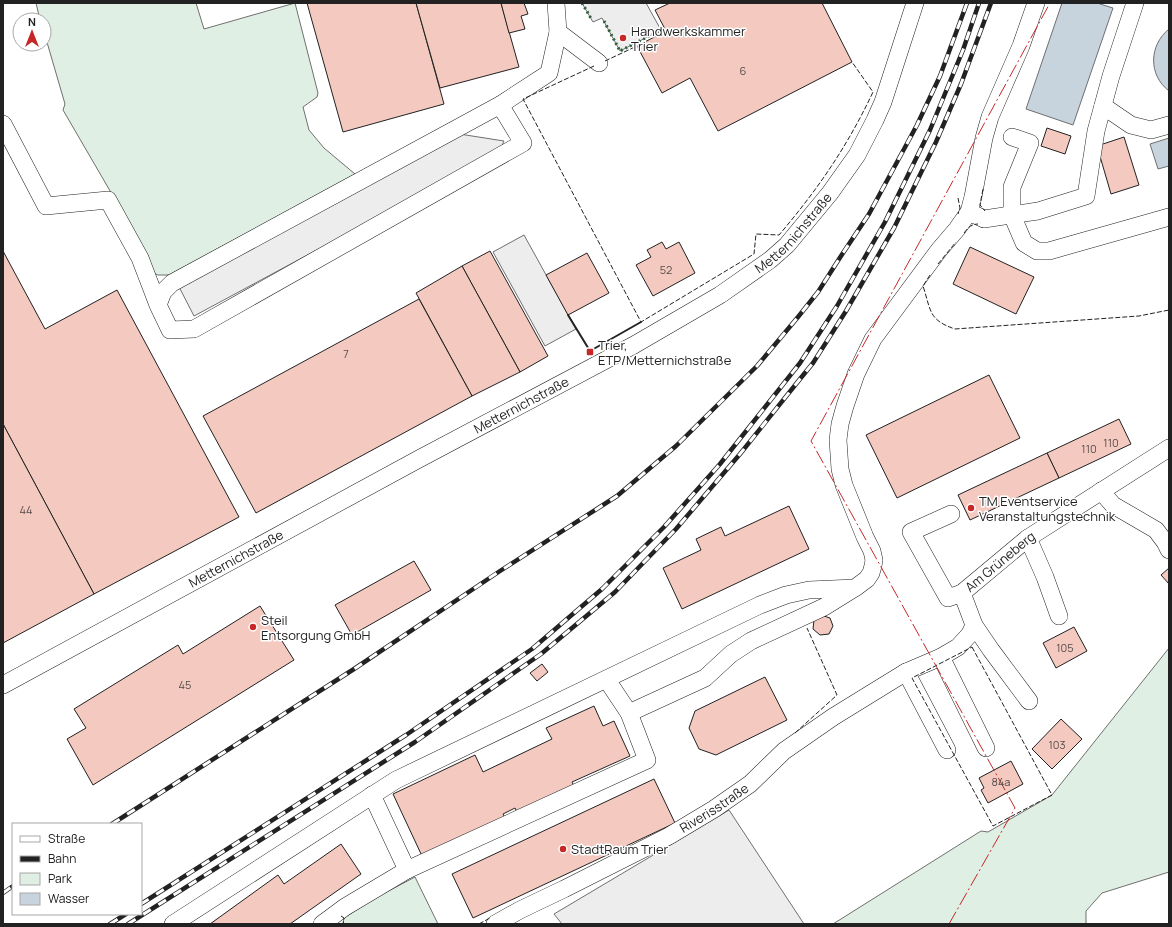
<svg xmlns="http://www.w3.org/2000/svg" width="1172" height="927" viewBox="0 0 1172 927" font-family="Manrope,sans-serif">
	<style>
		.green { fill: #e0efe3; stroke: #6f6f6f }
		.parking { fill: #ededed; stroke: #6f6f6f }
		.water { fill: #c7d3dd; stroke: #6f6f6f }
		.building { fill: #f3c9c0; stroke: #222 }
		.lines { fill: none; stroke-linecap: round; stroke-linejoin: round }
		.minor-casing { stroke: #222; stroke-width: 18 }
		.minor { stroke: #fff; stroke-width: 17 }
		.rail-casing { stroke: #222; stroke-width: 4.5 }
		.rail { stroke: #fff; stroke-width: 3; stroke-dasharray: 9; stroke-linecap: butt }
		.hedge { stroke: #2f5e38; stroke-width: 3; stroke-dasharray: 2 3; stroke-linecap: butt }
		.fence { stroke: #222; stroke-width: 1; stroke-dasharray: 5 2; stroke-linecap: butt }
		.wall { stroke: #222; stroke-width: 2 }
		.power { stroke: #c62828; stroke-width: 1; stroke-dasharray: 14 3 2 3; stroke-linecap: butt }
		.poi-dot { fill: #c62828; stroke: #fff; stroke-width: 1.5 }
		.labels { text-anchor: middle; dominant-baseline: central; stroke-width: 3; stroke-linejoin: round; paint-order: stroke }
		.number-label { font-size: 11px; fill: #564c4a }
		.poi-label { font-size: 13px; fill: #222; stroke: #fff; text-anchor: start }
		.street-label { font-size: 13px; fill: #222; stroke: #fff }
	</style>
	<rect width="100%" height="100%" fill="#fff"/>
	<!-- green -->
	<g class="green">
		<path d="M36 3H196L204 29 295 3 318 93 317 97 303 107 309 130 324 148 355 174 169 275H158L153 273 120 208 63 110 65 104 44 32V20H40Z"/>
		<path d="M1169 648V872L1102 893 1086 911V924H833L981 831 988 832 1052 795Z"/>
		<path d="M415 877 438 924H343L344 918 375 898Z"/>
	</g>
	<!-- parking -->
	<g class="parking">
		<path d="M582 3H646L661 30 620 51 602 18 593 22Z"/>
		<path d="M453 133 504 141 499 152 194 316 177 283Z"/>
		<path d="M524 235 576 329 545 346 493 252Z"/>
		<path d="M729 810 804 924H562L554 914Z"/>
	</g>
	<!-- water -->
	<g class="water">
		<path d="M1062 3H1097L1113 8 1073 125 1026 109Z"/>
		<path d="M1169 29V91C1148 75 1149 45 1169 29Z"/>
		<path d="M1169 138V166L1158 169 1150 144Z"/>
	</g>
	<!-- building -->
	<g class="building">
		<path d="M307 3H416L444 104 343 132Z"/>
		<path d="M416 3H501L519 67 440 88Z"/>
		<path d="M501 3H524L528 14 521 16 525 29 509 33Z"/>
		<path d="M670 3H822L852 62 718 131 690 78 662 93 637 46 666 31 655 10Z"/>
		<path d="M1047 128 1071 136 1065 154 1041 146Z"/>
		<path d="M1124 137 1139 185 1111 194 1097 146Z"/>
		<path d="M662 242 666 249 679 242 695 273 653 296 636 265 651 257 647 250Z"/>
		<path d="M970 247 1034 277 1016 314 953 284Z"/>
		<path d="M3 251 45 329 117 290 239 517 94 594 3 424Z"/>
		<path d="M490 251 548 356 520 372 462 266Z"/>
		<path d="M587 253 609 293 568 315 546 275Z"/>
		<path d="M462 266 520 372 472 396 416 293Z"/>
		<path d="M419 299 472 396 256 513 203 416Z"/>
		<path d="M989 375 1020 438 897 498 866 435Z"/>
		<path d="M1119 419 1131 444 1059 478 1047 453Z"/>
		<path d="M3 424 94 594 3 643Z"/>
		<path d="M1047 453 1059 478 970 520 958 495Z"/>
		<path d="M789 506 809 549 682 609 663 568 701 550 696 539 721 527 725 536Z"/>
		<path d="M414 561 431 590 352 635 335 605Z"/>
		<path d="M1169 568V584L1161 575Z"/>
		<path d="M260 606 294 660 93 785 67 739 86 728 74 709 178 645 183 654Z"/>
		<path d="M821 615 830 618 833 626 829 634 820 635 813 629 814 620Z"/>
		<path d="M1074 627 1087 651 1056 668 1043 643Z"/>
		<path d="M542 664 548 672 537 681 530 673Z"/>
		<path d="M765 677 787 720 716 755 699 749 689 728 695 711Z"/>
		<path d="M594 706 603 726 614 721 630 756 572 782 574 786 517 812 515 808 503 814 505 818 422 856 393 794 475 755 483 772 552 739 546 728Z"/>
		<path d="M1061 719 1082 739 1052 769 1032 749Z"/>
		<path d="M1011 761 1023 784 988 803 981 790 984 788 979 778Z"/>
		<path d="M654 779 675 823 473 918 452 874Z"/>
		<path d="M341 844 361 874 290 924H210L278 875 284 884Z"/>
	</g>
	<g class="lines">
		<defs>
			<g id="minor">
				<path d="M556 3 558 32"/>
				<path d="M500 105 549 73 558 32 599 63"/>
				<path d="M1103 106 1131 125 1151 130 1169 125"/>
				<path d="M3 124 46 206 108 200 140 258 158 305 170 330 194 329 523 143 500 105 172 283 163 292 158 305"/>
				<path d="M1012 137 1030 143 1012 187V215L1024 243 1037 251H1049L1169 217"/>
				<path d="M969 212 984 219 1038 211 1086 196 1096 131 1111 76 1135 3"/>
				<path d="M1101 491 1113 505 1156 530 1165 542 1169 550"/>
				<path d="M951 514 911 532 948 598 962 593"/>
				<path d="M1028 538 1045 577 1059 616"/>
				<path d="M974 625 991 650 1029 701"/>
				<path d="M941 657 986 748"/>
				<path d="M906 672 947 750"/>
				<path id="s1" d="M3 685 417 460 634 345 720 295 770 260 787 245 830 193 857 155 875 120 883 102 915 3"/>
				<path d="M629 713 705 678 731 654 751 641 824 607 853 589"/>
				<path d="M372 795 407 870 647 760 629 713 607 680"/>
				<path d="M173 924 396 780 760 605 786 595 809 590 855 588 867 579 871 573 873 566 874 560 872 551 865 537 844 485 840 469 838 440 840 424 845 406 856 374 873 339 939 250 957 229 969 212 973 197 984 138 990 117 1021 46 1036 3"/>
				<path d="M322 924 345 907 407 870"/>
				<path id="s2" d="M495 924 520 910 564 889 669 836 714 809 750 784 784 751 833 717 906 672 941 657 958 647 970 634 974 625 962 593 1028 538 1169 448"/>
			</g>
		</defs>
		<!-- minor casing -->
		<use href="#minor" class="minor-casing"/>
		<!-- minor -->
		<use href="#minor" class="minor"/>
		<defs>
			<g id="rail">
				<path d="M112 824 354 669 500 571 617 496 676 446 757 366 798 317 818 292 841 256 869 214 917 125 940 76 967 3"/>
				<path d="M3 893 13 886"/>
				<path d="M141 904 406 735 532 649 602 589 664 527 720 464 800 363 837 306 885 222 930 130 963 50 979 3"/>
				<path d="M110 924 126 914"/>
				<path d="M128 924 415 742 541 654 615 592 676 529 740 454 800 379 813 363 846 311 894 228 936 142 961 84 991 3"/>
			</g>
		</defs>
		<!-- rail casing -->
		<use href="#rail" class="rail-casing"/>
		<!-- rail -->
		<use href="#rail" class="rail"/>
		<!-- hedge -->
		<g class="hedge">
			<path d="M582 3 592 20"/>
			<path d="M604 21 620 51 661 30"/>
		</g>
		<!-- fence -->
		<g class="fence">
			<path d="M605 61 637 46"/>
			<path d="M594 66 523 99 641 322 754 254 756 234 779 235C818 189 847 147 873 92L852 62"/>
			<path d="M983 189 980 205 985 211"/>
			<path d="M958 198 960 208 958 214"/>
			<path d="M964 233C968 228 971 224 978 224"/>
			<path d="M938 264 956 242"/>
			<path d="M930 275 923 286C931 310 928 320 955 329L1139 316 1169 310"/>
			<path d="M972 647 1052 795 993 826 912 678Z"/>
			<path d="M795 733 837 695 807 628"/>
			<path d="M341 916 344 918 343 924"/>
			<path d="M479 924 490 918"/>
		</g>
		<!-- wall -->
		<path class="wall" d="M568 315 590 351 641 322"/>
		<!-- power -->
		<path class="power" d="M949 924 1015 808 811 441 1050 3"/>
	</g>
	<!-- markers -->
	<g class="poi-dot">
		<circle cx="623" cy="38" r="4"/>
		<rect x="586" y="348" width="8" height="8" rx="2"/>
		<circle cx="971" cy="508" r="4"/>
		<circle cx="253" cy="627" r="4"/>
		<circle cx="563" cy="849" r="4"/>
	</g>
	<g class="labels">
		<!-- number labels -->
		<g class="number-label">
			<text x="743" y="70">6</text>
			<text x="666" y="269">52</text>
			<text x="346" y="353">7</text>
			<text x="1111" y="442">110</text>
			<text x="1089" y="448">110</text>
			<text x="26" y="509">44</text>
			<text x="1065" y="647">105</text>
			<text x="185" y="684">45</text>
			<text x="1057" y="744">103</text>
			<text x="1001" y="781">84a</text>
		</g>
		<!-- poi labels -->
		<g class="poi-label">
			<text x="631" y="31">Handwerkskammer<tspan x="631" dy="15">Trier</tspan></text>
			<text x="598" y="345">Trier,<tspan x="598" dy="15">ETP/Metternichstraße</tspan></text>
			<text x="979" y="501">TM Eventservice<tspan x="979" dy="15">Veranstaltungstechnik</tspan></text>
			<text x="261" y="620">Steil<tspan x="261" dy="15">Entsorgung GmbH</tspan></text>
			<text x="571" y="849">StadtRaum Trier</text>
		</g>
		<!-- street labels -->
		<g class="street-label">
			<text stroke="none"><textPath href="#s1" startOffset="913">Metternichstraße</textPath></text>
			<text stroke="none"><textPath href="#s1" startOffset="589">Metternichstraße</textPath></text>
			<text stroke="none"><textPath href="#s1" startOffset="265">Metternichstraße</textPath></text>
			<text stroke="none"><textPath href="#s2" startOffset="653">Am Grüneberg</textPath></text>
			<text stroke="none"><textPath href="#s2" startOffset="248">Riverisstraße</textPath></text>
		</g>
	</g>
	<!-- border -->
	<rect width="1172" height="927" fill="none" stroke="#222222" stroke-width="8"/>
	<!-- legend -->
	<rect x="12" y="823" width="130" height="92" fill="#ffffff" stroke="#a7a7a7"/>
	<rect x="20" y="836" width="20" height="6" fill="#ffffff" stroke="#a7a7a7"/>
	<text x="48" y="843" font-size="12" fill="#222222">Straße</text>
	<rect x="20" y="856" width="20" height="6" fill="#222222" stroke="#a7a7a7"/>
	<text x="48" y="863" font-size="12" fill="#222222">Bahn</text>
	<rect x="20" y="873" width="20" height="12" fill="#e0efe3" stroke="#a7a7a7"/>
	<text x="48" y="883" font-size="12" fill="#222222">Park</text>
	<rect x="20" y="893" width="20" height="12" fill="#c7d3dd" stroke="#a7a7a7"/>
	<text x="48" y="903" font-size="12" fill="#222222">Wasser</text>
	<!-- north arrow -->
	<g transform="translate(32 32)"><circle r="19" fill="#ffffff" stroke="#a7a7a7"/>
	<path d="M0-3L7 15L0 10L-7 15Z" fill="#c62828"/>
	<text y="-6" font-size="11" font-weight="bold" text-anchor="middle" fill="#222222">N</text>
	</g>
</svg>
